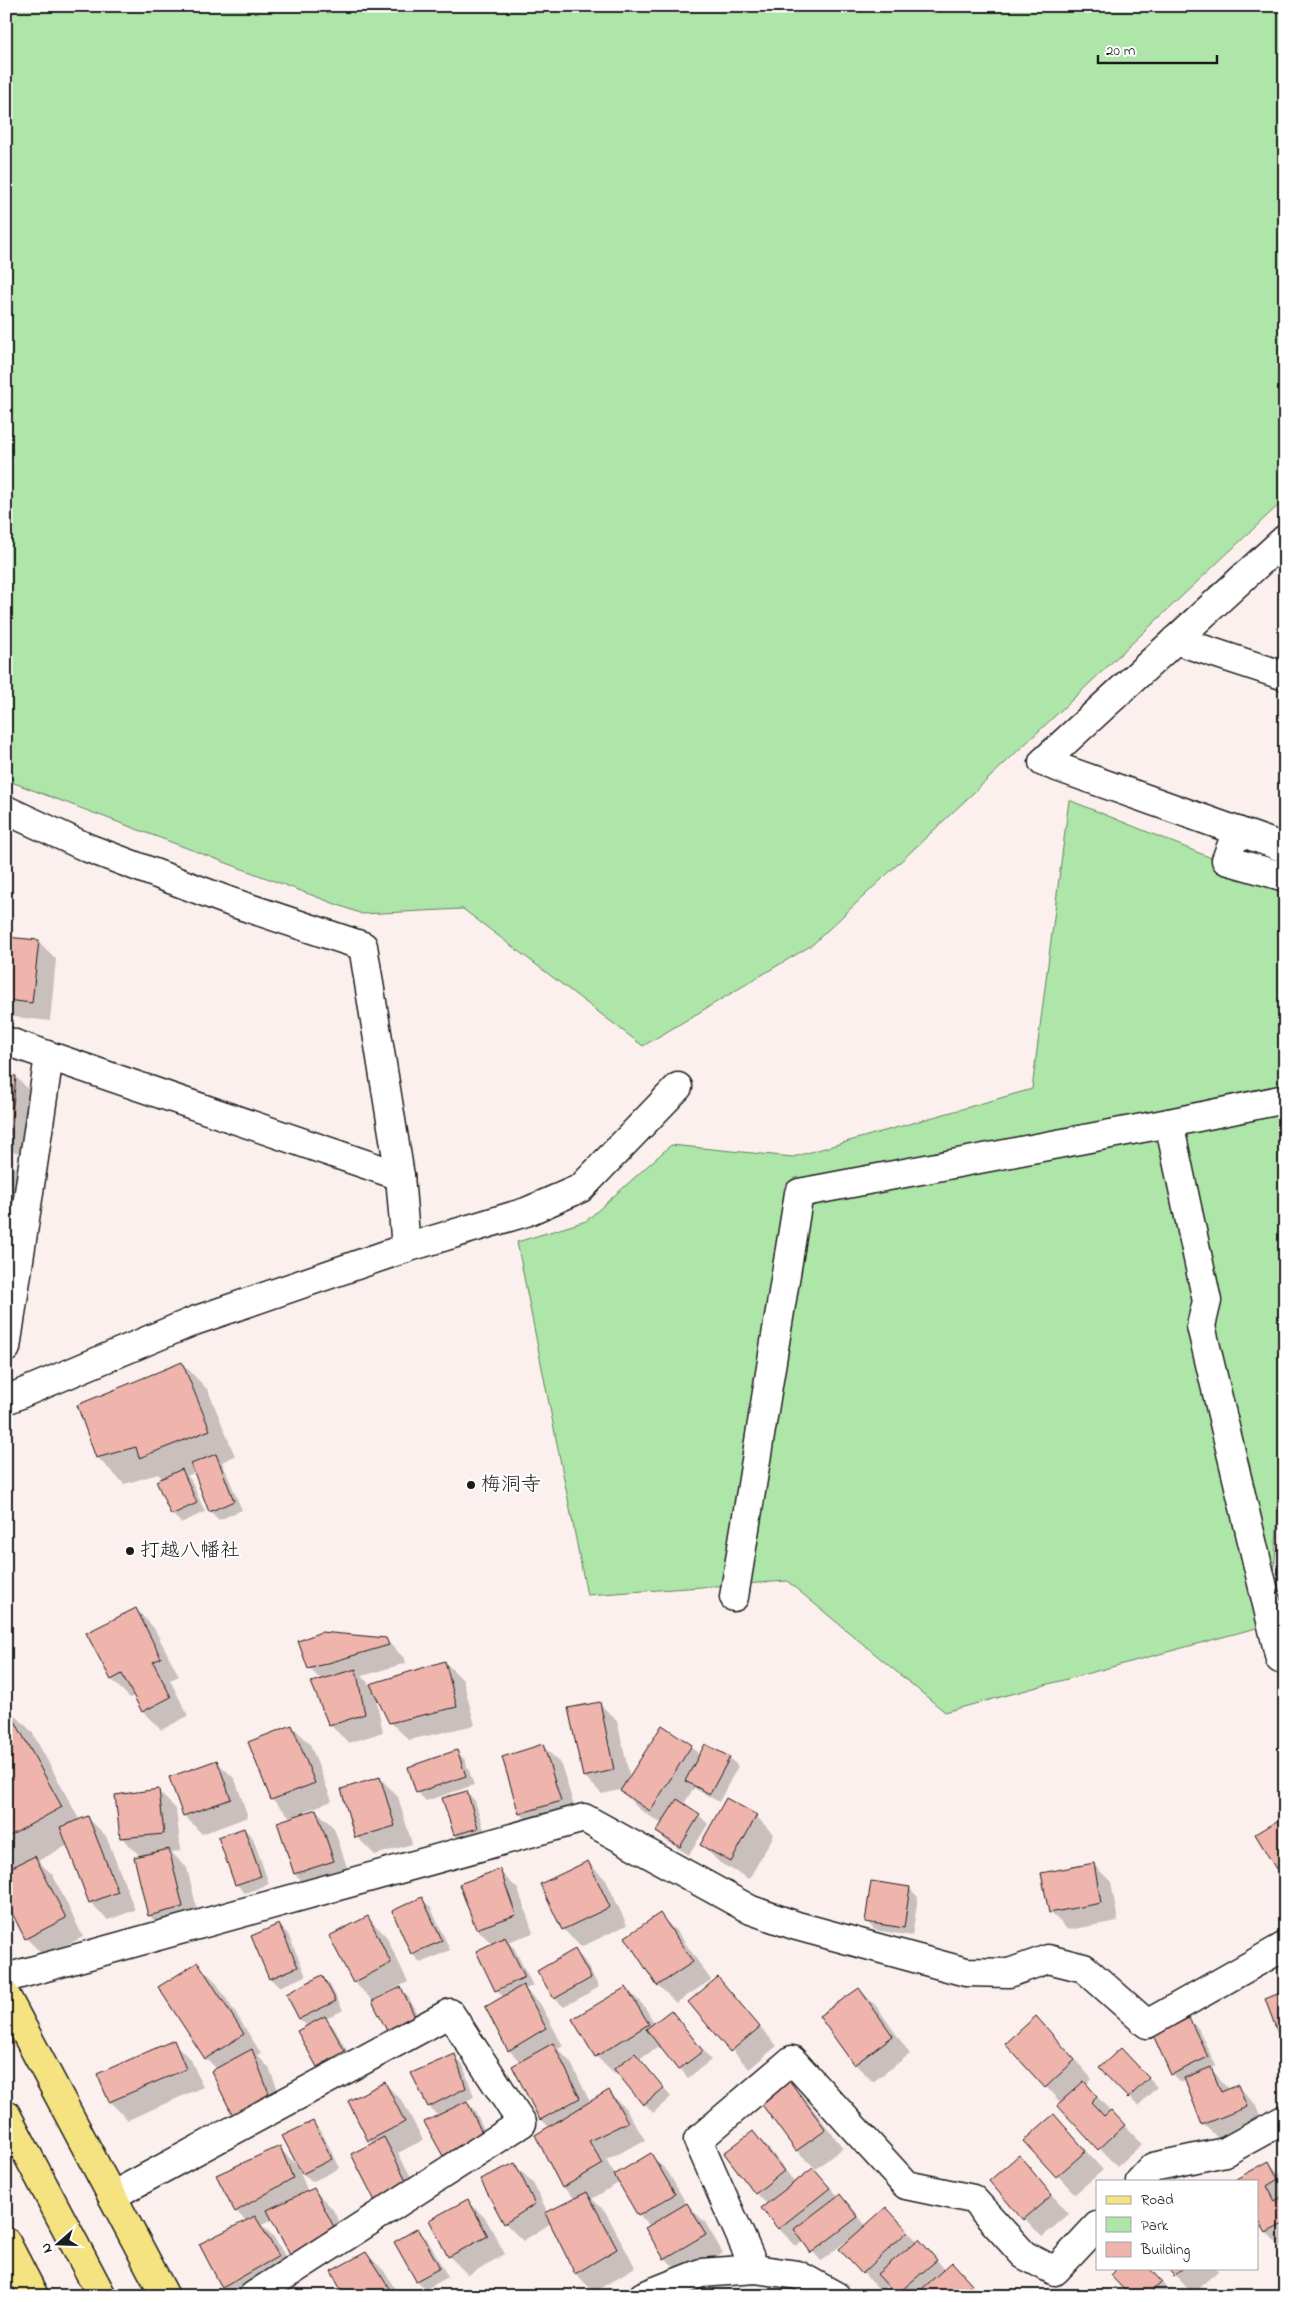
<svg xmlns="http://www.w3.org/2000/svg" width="1291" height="2302" viewBox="0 0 1291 2302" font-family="'Indie Flower','Klee One',sans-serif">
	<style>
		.green { fill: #aee5a8; stroke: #658062 }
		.shadow { fill: #0003 }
		.building { fill: #efb4ac; stroke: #1c1c1c }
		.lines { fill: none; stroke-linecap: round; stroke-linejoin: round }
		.minor-casing { stroke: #1c1c1c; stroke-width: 31 }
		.major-casing { stroke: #1c1c1c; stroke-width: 31 }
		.minor { stroke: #fff; stroke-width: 28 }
		.major { stroke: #f5e382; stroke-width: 28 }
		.poi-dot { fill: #1c1c1c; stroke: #fff; stroke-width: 2 }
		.labels { text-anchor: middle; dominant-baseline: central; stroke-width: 4; stroke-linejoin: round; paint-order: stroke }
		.poi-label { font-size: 20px; fill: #1c1c1c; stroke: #fff; text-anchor: start }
	</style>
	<rect width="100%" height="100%" fill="#fcf0ee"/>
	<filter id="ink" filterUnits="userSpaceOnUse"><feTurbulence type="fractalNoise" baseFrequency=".02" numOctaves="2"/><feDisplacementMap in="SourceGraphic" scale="10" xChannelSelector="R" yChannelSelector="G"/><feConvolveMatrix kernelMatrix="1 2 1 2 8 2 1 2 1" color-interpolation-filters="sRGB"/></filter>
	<g filter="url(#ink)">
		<!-- green -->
		<g class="green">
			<path d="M6 6H1285V499L812 945 643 1046 463 909 362 914 6 780Z"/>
			<path d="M1069 800 1285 888V1462L1281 1464 1271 1624 945 1712 787 1581 587 1595 517 1242 586 1221 671 1145 793 1157 1032 1089Z"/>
		</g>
		<!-- shadow -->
		<g class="shadow">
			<path d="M6 938 38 941 56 959 50 1021 6 1016Z"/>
			<path d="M6 1076 16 1077 34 1095 28 1154 6 1151Z"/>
			<path d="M6 1159 17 1169 12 1226 6 1225Z"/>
			<path d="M182 1363 208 1390 235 1456 222 1462 242 1510 219 1520 210 1511 196 1472 187 1476 191 1480 205 1512 181 1523 172 1514 163 1479 158 1474 124 1484 97 1457Z"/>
			<path d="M136 1609 154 1628 179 1676 170 1680 188 1716 161 1730 143 1712 135 1695 130 1698 112 1680Z"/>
			<path d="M385 1639 404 1658 406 1663 362 1676 370 1685 445 1662 463 1680 475 1725 409 1740 390 1722 375 1693 383 1732 349 1743 330 1725 321 1680 309 1668Z"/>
			<path d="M599 1703 617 1721 630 1778 691 1746 700 1755 729 1758 738 1766 719 1802 694 1788 683 1805 699 1815 708 1824 689 1855 666 1841 658 1832 662 1824 639 1809 620 1790 602 1794 584 1776Z"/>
			<path d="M6 1706 32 1732 80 1821 88 1818 106 1836 135 1910 108 1920 90 1902 68 1845 38 1861 53 1875 83 1937 44 1956 26 1938 6 1898Z"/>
			<path d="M292 1726 310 1744 332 1801 305 1811 306 1813 316 1810 334 1828 351 1879 313 1892 295 1874 278 1823 291 1818 272 1799Z"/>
			<path d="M543 1746 561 1764 578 1819 538 1831 520 1813Z"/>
			<path d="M457 1751 465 1760 474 1785 426 1801 417 1792Z"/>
			<path d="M216 1761 235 1779 248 1817 202 1834 184 1815Z"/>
			<path d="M380 1778 398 1797 412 1844 375 1855 357 1837Z"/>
			<path d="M158 1791 176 1809 181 1851 171 1852 187 1868 201 1925 167 1933 149 1915 141 1857 122 1838 116 1796Z"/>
			<path d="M467 1792 475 1801 486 1836 464 1843 455 1835Z"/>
			<path d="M756 1816 774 1835 749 1879 720 1863 702 1845Z"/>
			<path d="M1285 1822V1876L1277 1868Z"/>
			<path d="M244 1829 253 1838 269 1884 245 1893 236 1884Z"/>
			<path d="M588 1862 606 1880 627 1925 581 1947 563 1929Z"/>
			<path d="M1093 1864 1111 1882 1118 1921 1068 1930 1050 1912Z"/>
			<path d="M499 1871 518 1889 533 1933 508 1942 514 1948 533 1986 525 1989 541 2005 563 2046 558 2049 571 2063 590 2102 608 2091 626 2109 645 2140 606 2160 615 2175 650 2154 668 2172 687 2205 705 2222 723 2253 683 2276 665 2258 647 2228 650 2226 639 2215 620 2182 592 2199 605 2211 635 2267 594 2292 576 2274 551 2223 523 2241 505 2223 515 2165 533 2183 548 2213 575 2199 563 2187 550 2128 541 2119 513 2067 521 2063 509 2050 504 1998 497 1990 493 1945 477 1929Z"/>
			<path d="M909 1888 918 1897 912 1936 875 1930 866 1921Z"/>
			<path d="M422 1899 431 1908 450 1950 421 1963 412 1954 393 1911Z"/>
			<path d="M660 1915 678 1933 711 1980 676 2003 658 1985Z"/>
			<path d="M368 1918 386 1936 408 1982 372 2000 354 1982Z"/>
			<path d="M279 1925 288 1934 306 1976 279 1987 270 1978 252 1937Z"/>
			<path d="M575 1951 584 1960 599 1987 564 2007 555 1999 539 1971Z"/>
			<path d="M197 1963 215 1981 261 2053 257 2055 269 2068 288 2114 217 2069 206 2058Z"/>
			<path d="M322 1976 330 1985 343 2010 326 2019 333 2026 353 2061 327 2075 318 2066 308 2027 300 2019 288 1994Z"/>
			<path d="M718 1979 777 2046 749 2069 690 2002Z"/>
			<path d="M626 1988 644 2006 655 2024 671 2012 711 2060 688 2078 661 2046 639 2059 671 2097 653 2113 618 2072 614 2074 596 2056Z"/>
			<path d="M401 1989 409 1998 425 2030 398 2043Z"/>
			<path d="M859 1989 877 2007 910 2054 873 2082 855 2064Z"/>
			<path d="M1189 2020 1198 2028 1216 2066 1211 2069 1230 2090 1238 2087 1256 2105 1264 2125 1222 2142 1203 2124 1186 2080 1181 2083 1172 2074Z"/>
			<path d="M1054 2036 1092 2079 1086 2085 1142 2144 1117 2167 1059 2105 1061 2103 1046 2087Z"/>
			<path d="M173 2042 191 2060 203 2087 128 2120 110 2102 98 2075Z"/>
			<path d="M454 2056 463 2065 474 2097 466 2101 475 2111 490 2142 453 2164 444 2155 426 2122 438 2116 429 2107Z"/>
			<path d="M1130 2058 1157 2087 1138 2106 1101 2068Z"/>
			<path d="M788 2082 806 2100 843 2148 814 2170 839 2197 840 2195 849 2204 866 2226 886 2208 918 2242 919 2240 928 2249 945 2270 952 2263 983 2296H898L888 2284 881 2291 863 2273 846 2241 821 2261 804 2241 796 2246 778 2228 767 2204 756 2193 753 2133 771 2151 795 2183 815 2168 797 2151 762 2102Z"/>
			<path d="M385 2084 403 2102 423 2140 398 2153 425 2202 394 2218 376 2200 373 2144 369 2140Z"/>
			<path d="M1054 2116 1103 2170 1075 2194 1025 2141Z"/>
			<path d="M312 2123 321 2131 340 2168 312 2182 299 2170 308 2192 314 2190 332 2208 354 2249 310 2275 273 2219 262 2225 273 2236 296 2274 258 2296H232L223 2287 201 2245 247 2222 236 2211 217 2176 279 2148 299 2167Z"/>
			<path d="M1019 2157 1069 2214 1042 2237 990 2181Z"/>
			<path d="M1269 2163 1285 2179V2251L1267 2233 1257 2215Z"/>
			<path d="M468 2201 486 2219 505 2254 468 2275 450 2257 430 2221Z"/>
			<path d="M418 2230 427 2239 448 2277 426 2289 417 2281Z"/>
			<path d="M366 2253 384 2271 399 2296H346Z"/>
			<path d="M1148 2268 1170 2291 1165 2296H1132Z"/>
			<path d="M1169 2268H1216L1218 2271 1193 2293Z"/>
		</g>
		<!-- building -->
		<g class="building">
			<path d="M6 937 39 940 32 1003 6 1000Z"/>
			<path d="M6 1075 16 1076 10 1136H6Z"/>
			<path d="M182 1362 210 1430 139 1458 136 1447 96 1458 77 1405Z"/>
			<path d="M216 1454 234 1501 209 1512 191 1464Z"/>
			<path d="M182 1469 197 1503 171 1515 156 1481Z"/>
			<path d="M136 1608 161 1658 153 1662 171 1697 142 1712 122 1674 111 1680 86 1633Z"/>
			<path d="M321 1632 386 1638 389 1645 308 1669 298 1641Z"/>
			<path d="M445 1661 457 1707 389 1723 370 1684Z"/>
			<path d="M356 1669 365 1714 329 1726 311 1682Z"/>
			<path d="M600 1702 614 1770 583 1777 568 1708Z"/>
			<path d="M6 1705 62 1807 6 1838Z"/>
			<path d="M292 1725 315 1783 271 1800 248 1742Z"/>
			<path d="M662 1725 692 1745 650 1811 620 1791Z"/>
			<path d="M543 1744 561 1801 519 1814 502 1757Z"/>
			<path d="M705 1744 730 1757 710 1794 685 1781Z"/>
			<path d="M457 1750 466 1776 416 1793 408 1767Z"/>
			<path d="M217 1760 231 1799 183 1816 169 1777Z"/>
			<path d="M380 1777 395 1826 355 1838 341 1789Z"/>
			<path d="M159 1789 164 1834 120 1838 115 1795Z"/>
			<path d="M467 1791 478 1828 454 1835 442 1798Z"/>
			<path d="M726 1798 757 1815 731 1862 700 1845Z"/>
			<path d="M677 1799 700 1814 680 1847 656 1832Z"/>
			<path d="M316 1809 334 1861 294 1874 277 1822Z"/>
			<path d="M88 1816 118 1892 89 1903 60 1827Z"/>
			<path d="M1282 1818 1285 1822V1863L1276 1869 1255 1834Z"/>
			<path d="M244 1828 261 1876 235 1885 218 1837Z"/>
			<path d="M169 1849 183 1907 148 1916 134 1857Z"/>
			<path d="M35 1856 66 1918 25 1939 6 1901V1870Z"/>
			<path d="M588 1861 610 1907 562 1930 540 1884Z"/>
			<path d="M1094 1863 1101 1903 1049 1913 1041 1873Z"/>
			<path d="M500 1869 516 1915 476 1929 459 1884Z"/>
			<path d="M871 1881 910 1887 904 1928 865 1922Z"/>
			<path d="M422 1897 442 1941 411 1954 392 1911Z"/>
			<path d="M660 1913 693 1962 657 1986 625 1937Z"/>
			<path d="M368 1916 391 1963 353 1983 329 1936Z"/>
			<path d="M279 1924 298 1967 269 1979 251 1936Z"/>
			<path d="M505 1937 525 1977 495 1991 476 1951Z"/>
			<path d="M575 1949 591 1978 554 1999 537 1971Z"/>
			<path d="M198 1962 244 2034 205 2059 158 1987Z"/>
			<path d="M322 1975 336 2001 299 2019 286 1994Z"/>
			<path d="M718 1977 760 2027 730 2052 688 2002Z"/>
			<path d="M523 1985 546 2028 508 2051 485 2007Z"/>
			<path d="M401 1987 417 2021 389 2035 372 2001Z"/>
			<path d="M626 1987 649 2024 595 2057 572 2019Z"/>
			<path d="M859 1988 893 2036 854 2065 819 2016Z"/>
			<path d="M1285 1991V2043L1282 2044 1265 1999Z"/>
			<path d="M671 2010 703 2051 678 2070 646 2029Z"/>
			<path d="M325 2016 345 2051 317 2067 297 2031Z"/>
			<path d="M1036 2016 1075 2060 1045 2088 1005 2044Z"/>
			<path d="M1189 2018 1208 2057 1171 2075 1153 2035Z"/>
			<path d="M174 2040 186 2069 109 2102 97 2074Z"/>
			<path d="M553 2043 580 2098 540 2120 512 2066Z"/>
			<path d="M1121 2048 1149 2078 1128 2098 1099 2068Z"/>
			<path d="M252 2049 270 2096 233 2116 211 2071Z"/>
			<path d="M635 2053 664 2088 643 2105 614 2069Z"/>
			<path d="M455 2054 466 2088 428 2107 411 2073Z"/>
			<path d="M1211 2067 1221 2092 1238 2085 1247 2107 1202 2125 1184 2078Z"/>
			<path d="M789 2080 826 2130 796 2151 760 2102Z"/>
			<path d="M1084 2081 1097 2096 1091 2102 1104 2116 1111 2110 1125 2125 1098 2150 1057 2105Z"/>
			<path d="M385 2082 405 2122 368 2141 348 2101Z"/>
			<path d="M609 2090 628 2122 589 2141 603 2164 562 2188 535 2135Z"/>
			<path d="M467 2101 482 2133 443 2156 424 2122Z"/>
			<path d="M1054 2114 1086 2151 1056 2177 1023 2141Z"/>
			<path d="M313 2121 332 2159 302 2174 282 2136Z"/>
			<path d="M753 2131 784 2171 755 2194 724 2153Z"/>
			<path d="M384 2137 408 2184 375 2201 351 2154Z"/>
			<path d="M280 2146 293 2178 235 2212 216 2175Z"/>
			<path d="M651 2153 675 2194 638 2216 614 2175Z"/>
			<path d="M1019 2155 1052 2195 1023 2220 989 2181Z"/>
			<path d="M1269 2161 1278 2179 1267 2186 1275 2201 1285 2195V2223L1266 2233 1257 2218V2181H1237L1236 2179Z"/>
			<path d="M515 2163 535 2204 504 2224 480 2179Z"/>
			<path d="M813 2168 830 2188 778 2229 761 2208Z"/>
			<path d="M314 2188 336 2231 291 2257 267 2210Z"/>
			<path d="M587 2192 617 2249 575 2274 545 2213Z"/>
			<path d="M840 2194 858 2217 811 2253 794 2229Z"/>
			<path d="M468 2199 488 2236 448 2257 429 2220Z"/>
			<path d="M687 2203 706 2234 664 2259 645 2228Z"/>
			<path d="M886 2207 908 2231 862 2274 839 2249Z"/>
			<path d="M255 2216 279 2256 222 2288 199 2244Z"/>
			<path d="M418 2228 440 2268 416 2281 394 2242Z"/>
			<path d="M919 2239 937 2260 896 2295 877 2274Z"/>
			<path d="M366 2252 394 2296H344L331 2271Z"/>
			<path d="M952 2262 972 2284 960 2296H914Z"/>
			<path d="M1117 2268H1149L1162 2282 1147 2296H1130L1110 2275Z"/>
			<path d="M1167 2268H1183L1174 2276Z"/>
		</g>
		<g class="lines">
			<defs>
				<g id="minor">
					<path d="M1285 539 1043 762 1285 848"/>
					<path d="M1175 640 1285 676"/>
					<path d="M6 810 88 848 231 902 363 946 400 1176 406 1248"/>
					<path d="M1237 831 1226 860 1285 877"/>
					<path d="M6 1041 400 1176"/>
					<path d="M1285 1099 1169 1123 1207 1301 1201 1326 1280 1659 1285 1658"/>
					<path d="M6 1348 49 1056"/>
					<path d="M6 1400 194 1321 406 1248 526 1212 581 1188 678 1087"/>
					<path d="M734 1597 799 1193 1169 1123"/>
					<path d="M6 1978 584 1818 751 1910 797 1926 966 1972 1009 1973 1048 1959 1084 1968 1147 2024 1285 1946"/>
					<path d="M1140 2181 1153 2167 1225 2152 1285 2119"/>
					<path d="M112 2196 450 2013 522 2123 253 2296"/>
					<path d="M755 2269 698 2140 792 2060 906 2185 973 2199 1024 2255 1055 2271 1097 2226"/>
					<path d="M643 2296 701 2273 755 2269 798 2275 836 2296"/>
				</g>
				<g id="major">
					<path d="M6 1996 165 2296"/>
					<path d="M6 2114 102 2296"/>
					<path d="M6 2242 34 2296"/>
				</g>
			</defs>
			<!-- minor casing -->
			<use href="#minor" class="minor-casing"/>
			<!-- major casing -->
			<use href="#major" class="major-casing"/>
			<!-- minor -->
			<use href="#minor" class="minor"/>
			<!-- major -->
			<use href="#major" class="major"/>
		</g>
	</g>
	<!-- markers -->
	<g class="poi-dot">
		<circle cx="471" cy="1485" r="5"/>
		<circle cx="130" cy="1551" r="5"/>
	</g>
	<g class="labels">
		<!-- poi labels -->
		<g class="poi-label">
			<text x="481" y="1485">梅洞寺</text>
			<text x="140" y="1551">打越八幡社</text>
		</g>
	</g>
	<!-- margin -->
	<rect width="1291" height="2302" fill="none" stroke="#fff" stroke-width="25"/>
	<rect x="12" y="12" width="1266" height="2277" fill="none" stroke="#1c1c1c" stroke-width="2" filter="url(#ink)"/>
	<!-- legend -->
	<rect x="1096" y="2180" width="162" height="90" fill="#ffffff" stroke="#a4a4a4"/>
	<rect x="1106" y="2196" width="25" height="8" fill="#f5e382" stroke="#a4a4a4"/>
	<text x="1141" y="2204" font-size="15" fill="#1c1c1c">Road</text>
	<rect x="1106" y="2217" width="25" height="15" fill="#aee5a8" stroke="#a4a4a4"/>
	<text x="1141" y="2230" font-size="15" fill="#1c1c1c">Park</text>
	<rect x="1106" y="2242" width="25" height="15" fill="#efb4ac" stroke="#a4a4a4"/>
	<text x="1141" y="2254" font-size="15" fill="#1c1c1c">Building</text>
	<!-- north arrow -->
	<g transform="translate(58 2244) rotate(250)" stroke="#ffffff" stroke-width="4" paint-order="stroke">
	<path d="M0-4L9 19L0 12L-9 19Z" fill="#1c1c1c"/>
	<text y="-8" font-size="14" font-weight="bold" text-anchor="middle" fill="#1c1c1c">N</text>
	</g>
	<!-- scale -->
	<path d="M1098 55v8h119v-8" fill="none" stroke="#1c1c1c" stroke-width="2.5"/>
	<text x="1106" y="55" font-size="15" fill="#1c1c1c" stroke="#ffffff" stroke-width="4" paint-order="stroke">20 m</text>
</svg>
